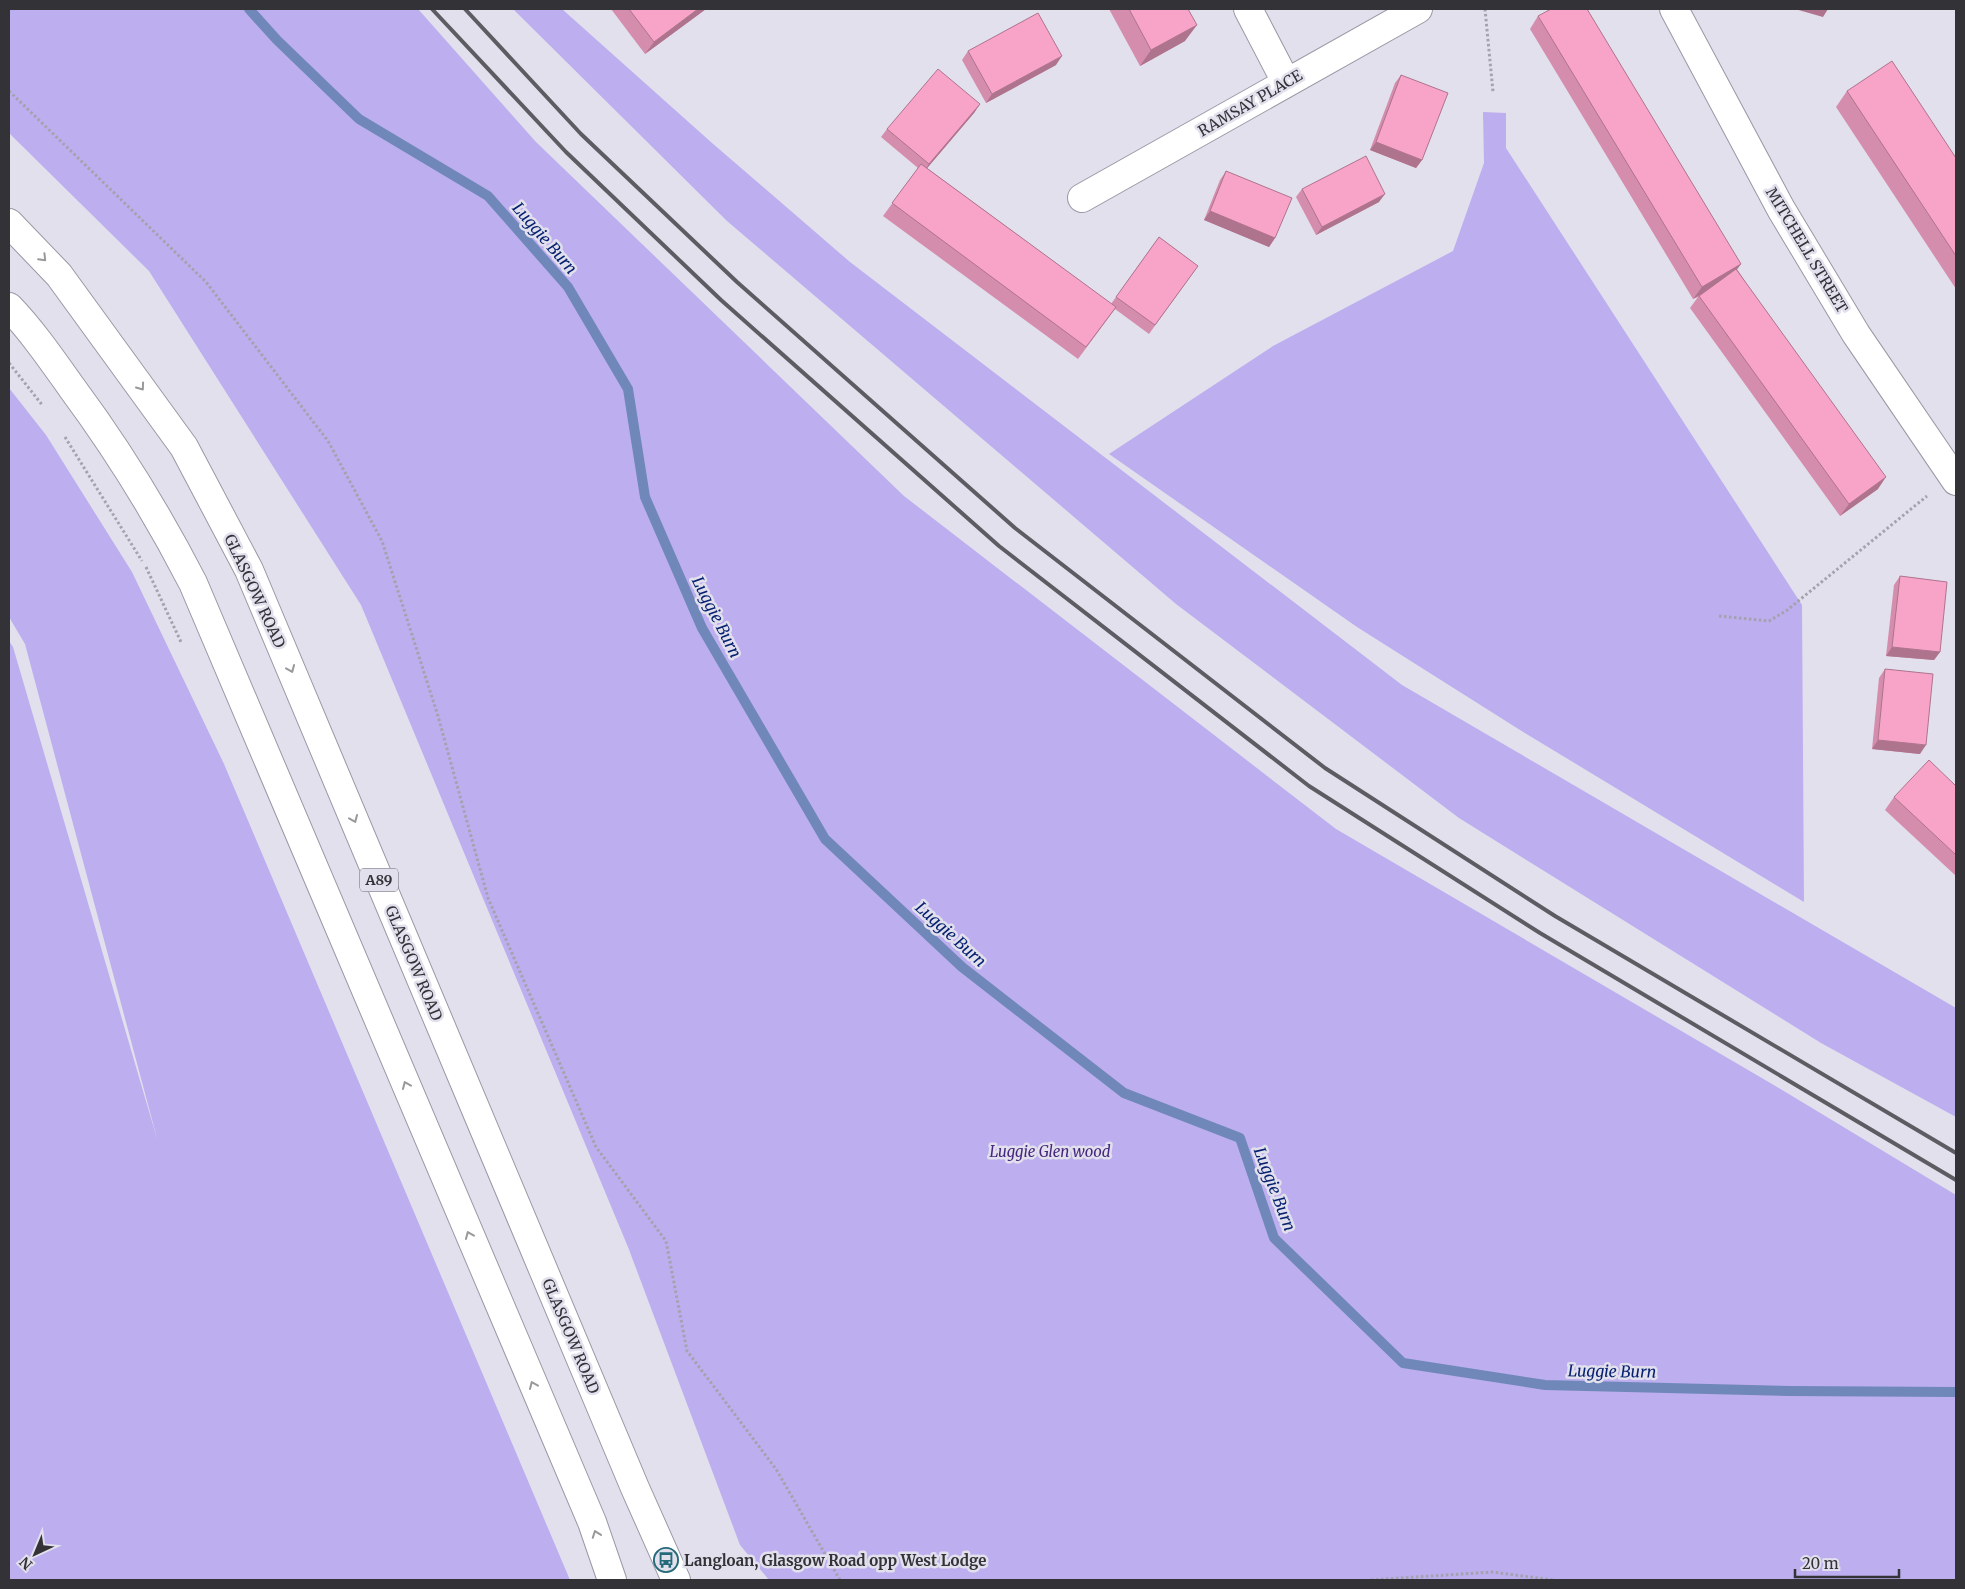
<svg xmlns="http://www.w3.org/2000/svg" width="1965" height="1589" viewBox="0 0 1965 1589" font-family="Merriweather,serif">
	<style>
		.green { fill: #bdaeef }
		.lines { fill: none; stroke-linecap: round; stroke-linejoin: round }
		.stream { stroke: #6f87b9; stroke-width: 10 }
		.street-casing { stroke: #9a98a4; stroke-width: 30 }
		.secondary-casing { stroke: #9a98a4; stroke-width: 30 }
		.primary-casing { stroke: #9a98a4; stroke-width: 30 }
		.path { stroke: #a4a2ac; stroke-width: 3; stroke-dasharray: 2.5 2.5; stroke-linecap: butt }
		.street { stroke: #fff; stroke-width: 28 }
		.secondary { stroke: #fff; stroke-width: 28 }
		.primary { stroke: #fff; stroke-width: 28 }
		.rail { stroke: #5d5c63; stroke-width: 4 }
		.wall { fill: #d58dad }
		.shaded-wall { fill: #ae738d }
		.building { fill: #f8a4c9; stroke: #ae738d }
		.oneway { stroke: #99989b }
		.labels { text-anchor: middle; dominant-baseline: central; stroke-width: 5; stroke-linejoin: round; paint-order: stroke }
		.shield { fill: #e2e0ed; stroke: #68666e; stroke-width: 1 }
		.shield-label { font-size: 14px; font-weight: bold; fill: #333237 }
		.street-label { font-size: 15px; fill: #333237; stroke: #e2e0ed }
		.park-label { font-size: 15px; font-style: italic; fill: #46277e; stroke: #e2e0ed }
		.poi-label { font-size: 15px; font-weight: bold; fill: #333237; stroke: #e2e0ed; text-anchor: start }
		.water-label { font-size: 16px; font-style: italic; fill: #062170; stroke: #e2e0ed }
	</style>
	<rect width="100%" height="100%" fill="#e2e0ed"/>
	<!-- green -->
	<g class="green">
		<path d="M9 9H418L536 142 904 496 1336 829 1772 1084 1956 1195V1580H769L740 1545 628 1247 361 605 149 271 9 133Z"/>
		<path d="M513 9H562L712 143 850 262 1402 685 1956 1008V1117L1821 1043 1459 818 1176 604 727 221Z"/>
		<path d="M1483 112 1506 113V148L1802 605 1804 902 1520 730 1357 627 1109 454 1273 346 1453 251 1484 163Z"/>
		<path d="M9 388 46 435 132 572 224 764 570 1580H9V641L13 647 158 1142 25 644 9 617Z"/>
	</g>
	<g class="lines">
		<!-- stream -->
		<path class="stream" d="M249 9 277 40 359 119 488 196 568 287 628 389 645 497 702 628 825 839 962 967 1124 1093 1240 1138 1274 1238 1403 1363 1545 1385 1790 1391 1956 1392"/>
		<defs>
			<g id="street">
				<path d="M1248 9 1286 82"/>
				<path d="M1082 198 1418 9"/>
			</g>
			<path id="secondary" d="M1674 9 1781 209 1856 334 1956 481"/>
			<g id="primary">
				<path d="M9 223 59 275 184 447 249 570 635 1488 676 1580"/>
				<path d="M9 307C33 332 52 360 72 388 118 450 158 515 193 583L592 1522 612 1580"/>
			</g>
		</defs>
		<!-- street casing -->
		<use href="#street" class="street-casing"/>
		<!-- secondary casing -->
		<use href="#secondary" class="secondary-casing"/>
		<!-- primary casing -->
		<use href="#primary" class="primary-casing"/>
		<!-- path -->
		<g class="path">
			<path d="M1485 9 1493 92"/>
			<path d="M9 91 206 282 328 441 382 541 438 716 488 898 596 1147 666 1241 687 1351 776 1469 840 1580"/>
			<path d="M9 363 43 406"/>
			<path d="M65 437 142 561"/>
			<path d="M146 567 181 642"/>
			<path d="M1719 616 1769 621 1786 611 1927 496"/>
			<path d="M1371 1580 1492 1572 1553 1580"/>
		</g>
		<!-- street -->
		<use href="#street" class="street"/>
		<!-- secondary -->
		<use href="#secondary" class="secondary"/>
		<!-- primary -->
		<use href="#primary" class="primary"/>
		<!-- rail -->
		<g class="rail">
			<path d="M432 9 566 152 721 300 999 546 1309 786 1540 933 1956 1180"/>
			<path d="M465 9 581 134 737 282 1015 528 1325 768 1555 916 1956 1153"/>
		</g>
	</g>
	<!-- wall -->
	<g class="wall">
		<path d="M611 9H706L645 54Z"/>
		<path d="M1109 9H1188L1185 41 1140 66Z"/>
		<path d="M1538 16 1741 264 1737 269 1878 489 1840 516 1690 308 1698 297 1693 299 1530 29Z"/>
		<path d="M968 51 1056 65 986 103 962 60Z"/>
		<path d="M1401 75 1422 160 1416 168 1370 150 1395 83Z"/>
		<path d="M1847 91 1956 158V289L1836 107Z"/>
		<path d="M980 104 974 113 927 168 1111 304 1159 237 1198 266 1149 334 1115 309 1078 359 883 216 918 168 881 137 887 129Z"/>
		<path d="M1226 171 1275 238 1269 247 1204 220 1220 180Z"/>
		<path d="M1302 189 1379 202 1316 235 1296 197Z"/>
		<path d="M1900 576 1940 652 1934 660 1886 656 1894 585Z"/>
		<path d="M1885 669 1920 754 1872 749 1879 678Z"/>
		<path d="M1956 786V876L1885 810 1894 797Z"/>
	</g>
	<!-- shaded-wall -->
	<g class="shaded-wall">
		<path d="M698 9H706L645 54 654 42Z"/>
		<path d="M1795 9H1828L1823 17Z"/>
		<path d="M1197 25 1185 41 1140 66 1151 50Z"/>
		<path d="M1062 56 1056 65 986 103 992 94Z"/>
		<path d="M980 104 974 113 923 173 929 164Z"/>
		<path d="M1376 142 1422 160 1416 168 1370 150Z"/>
		<path d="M1385 194 1379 202 1316 235 1322 227Z"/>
		<path d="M1210 211 1275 238 1269 247 1204 220Z"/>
		<path d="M1741 264 1732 276 1693 299 1702 287Z"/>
		<path d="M1886 477 1878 489 1840 516 1849 504Z"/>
		<path d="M1892 647 1940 652 1934 660 1886 656Z"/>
		<path d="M1878 740 1926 745 1920 754 1872 749Z"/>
	</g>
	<!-- building -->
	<g class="building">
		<path d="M629 9H698L654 42Z"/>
		<path d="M1129 9H1188L1197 25 1151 50Z"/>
		<path d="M1551 9H1587L1741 264 1702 287 1538 16Z"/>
		<path d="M1038 13 1062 56 992 94 968 51Z"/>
		<path d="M1892 61 1956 158V256L1847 91Z"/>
		<path d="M938 69 980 104 929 164 887 129Z"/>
		<path d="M1401 75 1448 93 1422 160 1376 142Z"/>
		<path d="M1366 156 1385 194 1322 227 1302 189Z"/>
		<path d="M921 164 1116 307 1086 347 892 203Z"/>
		<path d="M1226 171 1292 198 1275 238 1210 211Z"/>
		<path d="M1159 237 1198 266 1155 325 1116 297Z"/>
		<path d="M1736 269 1886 477 1849 504 1699 296Z"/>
		<path d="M1900 576 1947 582 1940 652 1892 647Z"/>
		<path d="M1885 669 1933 674 1926 745 1878 740Z"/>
		<path d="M1929 760 1956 786V855L1894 797Z"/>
	</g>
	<!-- one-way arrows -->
	<defs><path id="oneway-chevron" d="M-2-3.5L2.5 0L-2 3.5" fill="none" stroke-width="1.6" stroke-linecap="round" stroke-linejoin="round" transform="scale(1.25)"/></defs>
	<g class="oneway">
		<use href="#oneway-chevron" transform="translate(43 258) rotate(46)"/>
		<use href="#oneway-chevron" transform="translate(141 387) rotate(54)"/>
		<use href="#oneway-chevron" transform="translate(291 669) rotate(67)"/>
		<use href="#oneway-chevron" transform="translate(354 819) rotate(67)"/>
		<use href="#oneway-chevron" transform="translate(406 1085) rotate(-113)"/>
		<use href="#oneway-chevron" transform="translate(469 1235) rotate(-113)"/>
		<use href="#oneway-chevron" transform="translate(533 1385) rotate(-113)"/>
		<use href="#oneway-chevron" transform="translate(596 1534) rotate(-110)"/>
	</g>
	<!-- icons -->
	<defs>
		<symbol id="bus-ring" viewBox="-11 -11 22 22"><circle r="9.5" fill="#e2e0ed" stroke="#246a79" stroke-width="1.5"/><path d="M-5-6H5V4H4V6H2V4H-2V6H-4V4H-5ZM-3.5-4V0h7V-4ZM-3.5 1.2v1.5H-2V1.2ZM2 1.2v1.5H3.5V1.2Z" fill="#246a79"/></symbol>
	</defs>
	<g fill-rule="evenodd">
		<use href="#bus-ring" x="652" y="1546" width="28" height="28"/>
	</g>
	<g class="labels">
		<!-- shield labels -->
		<rect class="shield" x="360" y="868.5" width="38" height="23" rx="4"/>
		<g class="shield-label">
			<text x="379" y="880">A89</text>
		</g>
		<!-- street labels -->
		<g class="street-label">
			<text transform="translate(1250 103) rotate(-30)">RAMSAY PLACE</text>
			<text transform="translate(1807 250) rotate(59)">MITCHELL STREET</text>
			<text transform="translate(255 591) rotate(65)">GLASGOW ROAD</text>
			<text transform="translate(414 963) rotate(67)">GLASGOW ROAD</text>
			<text transform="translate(571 1336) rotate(67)">GLASGOW ROAD</text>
		</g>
		<!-- park labels -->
		<g class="park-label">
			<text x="1050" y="1151">Luggie Glen wood</text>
		</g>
		<!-- poi labels -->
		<g class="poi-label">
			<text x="684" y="1560">Langloan, Glasgow Road opp West Lodge</text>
		</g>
		<!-- water labels -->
		<g class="water-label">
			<text transform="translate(545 238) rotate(49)">Luggie Burn</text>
			<text transform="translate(717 617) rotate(63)">Luggie Burn</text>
			<text transform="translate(951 934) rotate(42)">Luggie Burn</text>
			<text transform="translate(1275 1189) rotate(69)">Luggie Burn</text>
			<text transform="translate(1612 1371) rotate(1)">Luggie Burn</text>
		</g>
	</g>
	<!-- border -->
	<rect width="1965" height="1589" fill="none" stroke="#333237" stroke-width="20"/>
	<!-- north arrow -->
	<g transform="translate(35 1554) rotate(224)" stroke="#e2e0ed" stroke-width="4" paint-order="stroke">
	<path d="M0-4L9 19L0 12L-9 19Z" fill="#333237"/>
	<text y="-8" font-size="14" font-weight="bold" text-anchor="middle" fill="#333237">N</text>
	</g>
	<!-- scale -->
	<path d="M1795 1569v8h104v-8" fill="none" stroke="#333237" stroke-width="2.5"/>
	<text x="1802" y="1569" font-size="15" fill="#333237" stroke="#e2e0ed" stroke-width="4" paint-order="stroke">20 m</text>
</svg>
